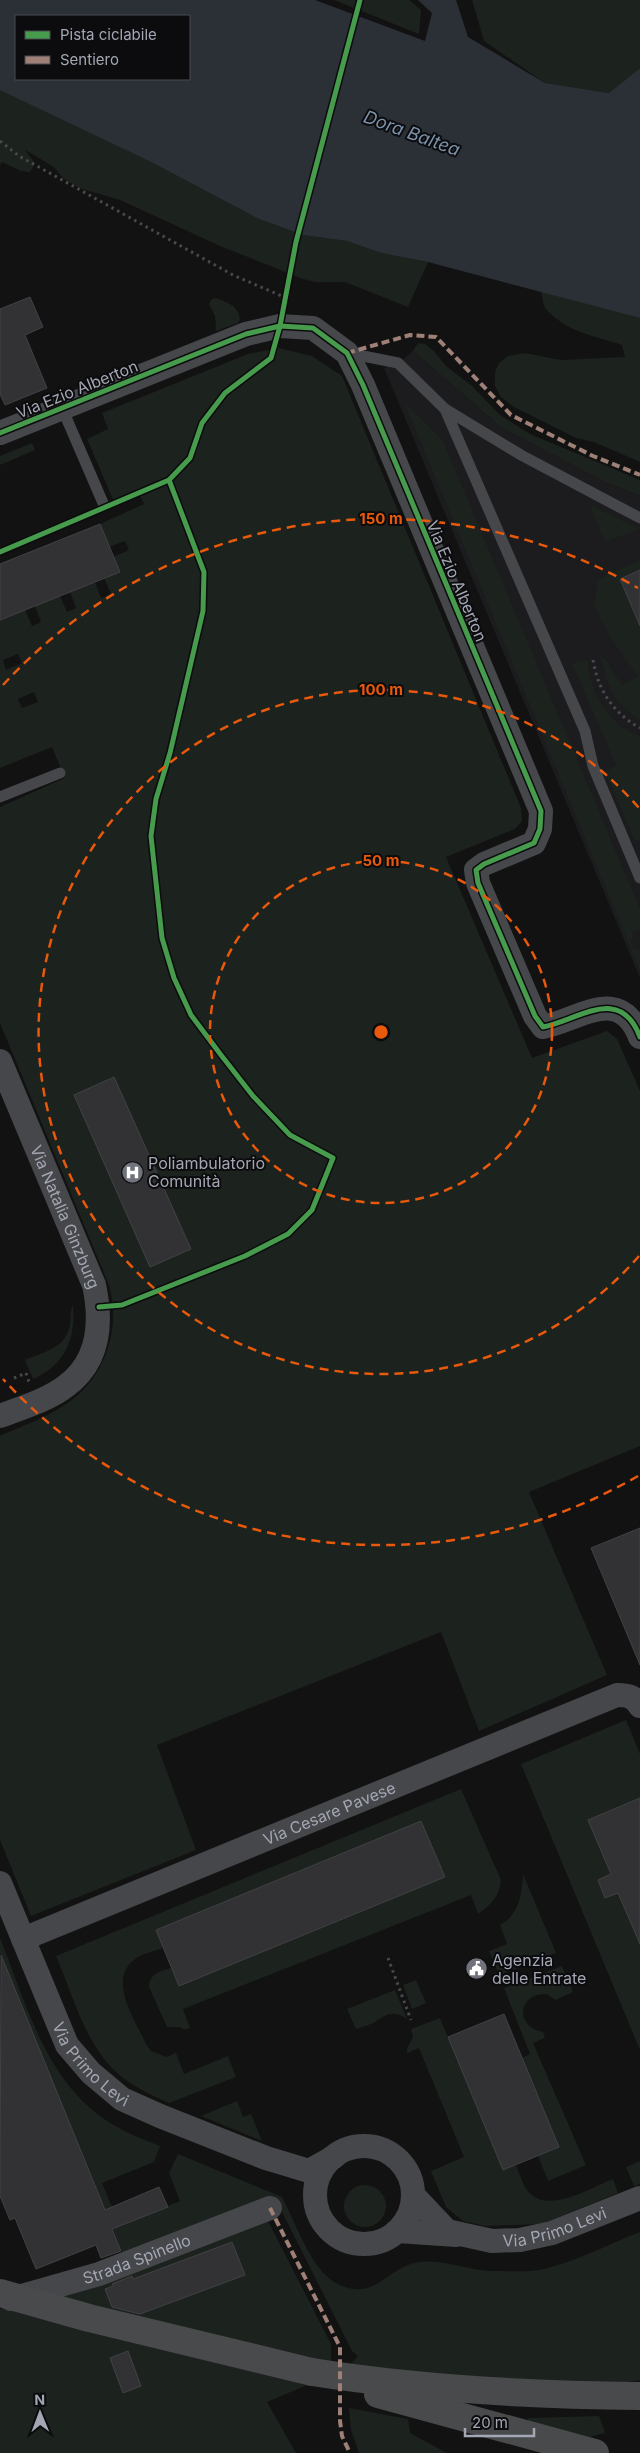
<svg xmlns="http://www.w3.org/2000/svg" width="640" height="2453" viewBox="0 0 640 2453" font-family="Inter,sans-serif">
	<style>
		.built { fill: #1c1c1e }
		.green { fill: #1c221d; fill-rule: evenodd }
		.water { fill: #2a3036; fill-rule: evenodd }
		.building { fill: #323235; stroke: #424246 }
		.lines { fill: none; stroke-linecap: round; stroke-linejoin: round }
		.path { stroke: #48494c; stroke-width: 3; stroke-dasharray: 2.5 4; stroke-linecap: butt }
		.service { stroke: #46474b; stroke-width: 11 }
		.minor { stroke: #46474b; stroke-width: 24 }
		.primary { stroke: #494a4c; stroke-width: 28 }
		.primary-bridge { stroke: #494a4c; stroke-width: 28 }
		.quiet { stroke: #9e8076; stroke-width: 4; stroke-dasharray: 8 4; stroke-linecap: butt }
		.cycleway-casing { stroke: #0c0c0e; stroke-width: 8 }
		.cycleway { stroke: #469c4c; stroke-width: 5 }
		.ring { fill: none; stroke: #e8590c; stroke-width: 2.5; stroke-dasharray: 9 6 }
		.labels { text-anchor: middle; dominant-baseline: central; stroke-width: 4; stroke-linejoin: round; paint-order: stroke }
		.street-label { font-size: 16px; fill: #a3a7b3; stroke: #0c0c0e }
		.poi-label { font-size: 16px; fill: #a3a7b3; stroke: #0c0c0e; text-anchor: start }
		.water-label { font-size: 18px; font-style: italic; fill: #7c93ac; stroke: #0c0c0e }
		.centre { fill: #e8590c; stroke: #0c0c0e; stroke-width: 2.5 }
		.ring-label { font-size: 15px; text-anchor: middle; font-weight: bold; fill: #e8590c; stroke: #0c0c0e; stroke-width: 4; stroke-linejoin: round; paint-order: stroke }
	</style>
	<rect width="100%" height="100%" fill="#121212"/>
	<!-- built -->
	<path class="built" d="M413 351 502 428 605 482 640 496V978L384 368 398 363Z"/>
	<!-- green -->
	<g class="green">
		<path d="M334 0H409L421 10 419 34Z"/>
		<path d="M472 0H640V68L609 93 545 83 484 41Z"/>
		<path d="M0 89 151 162 259 219 303 235 347 241 381 253 428 262 408 307 345 282H315L303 279 220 246 120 200 79 188 63 178 54 167 25 150 35 163 30 172 21 171 2 162 0 165Z"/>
		<path d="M541 291 640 318V462L594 442 576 438 514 407 501 397 495 386V372L499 363 508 356 525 353 561 360 625 357 622 345C595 336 566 332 546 309 543 305 542 296 541 291Z"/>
		<path d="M216 298C228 303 238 305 240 319L238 323 216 331 215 316 209 304 212 299Z"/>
		<path d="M418 343 425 344 434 351 446 366 472 386 500 415 530 434 640 480V496L605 482 502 428 413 351Z"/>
		<path d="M278 348 312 356 342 376 521 808 522 821 515 829 446 857 532 1058 607 1031 617 1039 640 1091V1446L529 1492 607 1675 479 1731 441 1632 157 1745 196 1850 31 1916 0 1840V1436C21 1426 44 1419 63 1406 104 1381 122 1330 109 1285L0 1023V807L65 778 52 747 0 768V620L25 610 32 626 41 622 35 606 60 596 67 612 76 608 70 592 95 582 101 598 111 594 104 578 113 557 129 550 125 541 109 547 100 524 144 504 139 494 115 504 87 439 108 429 102 413 248 354ZM18 654 22 663 6 670 3 660ZM34 692 38 702 22 708 18 699Z"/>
		<path d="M404 402 443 441 640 909V929L633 932 631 942 633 949 640 951V970Z"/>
		<path d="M32 443 35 450 0 465V456Z"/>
		<path d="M590 505 639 529 605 542Z"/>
		<path d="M640 560V570L620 579 640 628V720C612 701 610 690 601 659L605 658 622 686 638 676 610 637 594 606 598 579Z"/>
		<path d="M588 660C588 691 610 727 640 736V839L635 841 605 772 616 765 572 663Z"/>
		<path d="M73 1305C76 1339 65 1365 33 1379L25 1360C44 1352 66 1348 70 1325 71 1318 70 1311 73 1305Z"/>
		<path d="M626 1720 640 1754V1798L588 1820 611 1874 598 1880 605 1898 618 1893 640 1945V2050L521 1764Z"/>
		<path d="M461 1789 501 1880C499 1897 492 1904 478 1914L471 1895 183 2009 190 2028 185 2030 179 2027H167L149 1987C150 1973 159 1972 171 1968L179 1986 445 1877 421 1821 156 1930 163 1948C154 1951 141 1954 134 1960 107 1981 136 2021 146 2044L151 2051 167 2057 176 2053 184 2074 228 2056 236 2077 169 2103C149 2094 129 2085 113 2069 84 2040 72 1993 56 1956Z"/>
		<path d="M523 1874 556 1953 499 1975 489 1951 507 1944 500 1925C519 1915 522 1894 523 1874Z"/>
		<path d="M0 1938C27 2005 46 2084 112 2124 127 2133 144 2140 160 2146L154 2162 102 2183 120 2226 180 2201 169 2173 178 2154 282 2197C295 2221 311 2270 336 2283 376 2304 387 2266 419 2262 444 2259 466 2270 491 2271 510 2271 533 2273 551 2267 581 2259 611 2243 640 2232V2380L601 2386 350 2376 352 2363 358 2356 352 2351 274 2196 123 2254 0 1953Z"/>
		<path d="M562 1966 573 1992 555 2000 547 1994C518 1992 514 2027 543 2032L545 2038 533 2043 586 2165 548 2181 538 2156 559 2147 522 2058 530 2054 504 1988Z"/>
		<path d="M416 1980 426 2003 412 2009 403 1985Z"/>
		<path d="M395 1990 407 2019C393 2010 387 2014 375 2022 370 2025 362 2027 356 2029L347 2009Z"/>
		<path d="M440 2018 503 2170 516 2165C519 2172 522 2183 527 2190 546 2216 590 2188 613 2179L618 2193 542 2224 485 2226 463 2221 446 2207 431 2171 464 2157 419 2048 407 2053V2049L413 2037 411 2029Z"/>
		<path d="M237 2101 243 2117 251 2114 262 2141 201 2116Z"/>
		<path d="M640 2161V2184L634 2186 626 2167Z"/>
		<circle cx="365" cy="2206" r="21"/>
		<path d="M267 2219 331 2344V2375L267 2402 296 2453H0V2309Z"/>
		<path d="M349 2408 408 2419 410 2433 447 2453H359L351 2430Z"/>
		<path d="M599 2416 605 2433 590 2437 529 2422 527 2418Z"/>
	</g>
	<!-- water -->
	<path class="water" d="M0 0H315L425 41 432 13 418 0H456L468 37 545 83 609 93 640 68V318L428 262 381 253 347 241 303 235 259 219 151 162 0 90ZM189 16V79H16V16Z"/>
	<!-- building -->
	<g class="building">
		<path d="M30 297 43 327 25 335 47 388 5 405 0 394V309Z"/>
		<path d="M100 524 120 572 0 620V564Z"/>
		<path d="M640 570V626L620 579Z"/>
		<path d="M114 1077 191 1249 150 1267 74 1095Z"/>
		<path d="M640 1528V1665L591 1548Z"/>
		<path d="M640 1798V1944L618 1893 605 1898 598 1880 611 1874 588 1820Z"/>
		<path d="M421 1821 445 1877 179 1986 156 1930Z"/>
		<path d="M1 1955 105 2210 159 2187 168 2207 112 2229 121 2251 101 2258 96 2245 36 2269 15 2218 10 2220 0 2196Z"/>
		<path d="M504 2014 559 2147 503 2170 448 2037Z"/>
		<path d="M232 2242 245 2275 140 2314 112 2307 105 2289 113 2286 112 2284 132 2276 133 2279Z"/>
		<path d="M128 2351 141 2386 123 2393 110 2358Z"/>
	</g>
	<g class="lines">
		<!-- path -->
		<g class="path">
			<path d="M0 141 19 156 233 275 284 297"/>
			<path d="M120 502 169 480 190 458 202 423 225 393 271 358 273 351"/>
			<path d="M0 552 91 514"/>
			<path d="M593 660C598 690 613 713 640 728"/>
			<path d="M119 1305 245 1256 288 1234 312 1210 333 1158 290 1135 253 1096 221 1055 191 1015 174 978 162 938 151 836 156 799 170 753 203 611 204 572 169 480"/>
			<path d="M14 1378 26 1373 29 1382"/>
			<path d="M388 1958 411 2020"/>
		</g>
		<!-- service -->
		<g class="service">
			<path d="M348 353 398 363 445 409 585 731 593 766 640 878"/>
			<path d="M62 408 103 503"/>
			<path d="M445 409 521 455 640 518"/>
			<path d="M0 797 60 773"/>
		</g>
		<!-- minor -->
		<g class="minor">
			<path d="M0 433 246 334 280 326 313 328 347 353 363 385 541 811 540 829 534 843 484 864 476 870 478 883 535 1016 543 1027C579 1020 620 984 640 1037"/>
			<path id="s1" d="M0 1061 94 1285C102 1322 100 1361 66 1386 48 1400 21 1408 0 1416"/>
			<path id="s2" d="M0 1883 67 2045 91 2073 122 2099 160 2116 266 2158 309 2171 334 2157"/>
			<path id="s3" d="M23 1939 617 1695C627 1695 634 1696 640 1706"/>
			<circle cx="364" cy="2195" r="49"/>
			<path id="s4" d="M413 2195 447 2231 492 2241 520 2240 552 2233 640 2198"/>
			<path d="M397 2231 457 2235"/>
			<path id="s5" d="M11 2299 99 2274 270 2208"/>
		</g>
		<!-- primary -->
		<g class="primary">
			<path d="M312 2372C420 2389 531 2395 640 2396"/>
			<path d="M378 2394 595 2453"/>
		</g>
		<!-- primary-bridge -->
		<path class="primary-bridge" d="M0 2293 89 2318 312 2372"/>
		<!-- quiet -->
		<g class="quiet">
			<path d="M347 353 410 335 436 337 511 415 593 456 640 475"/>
			<path d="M270 2208 340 2347V2421L342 2436 350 2453"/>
		</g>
		<defs>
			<g id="cycleway">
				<path d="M0 433 246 334 280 326 313 328 347 353 363 385 541 811 540 829 534 843 484 864 476 870 478 883 535 1016 543 1027C579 1020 620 984 640 1037"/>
				<path d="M0 552 169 480 190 458 202 423 225 393 271 358 280 326 296 242 360 0"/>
				<path d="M99 1307 122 1305 245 1256 288 1234 312 1210 333 1158 290 1135 253 1096 221 1055 191 1015 174 978 162 938 151 836 156 799 170 753 203 611 204 572 169 480"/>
			</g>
		</defs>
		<!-- cycleway casing -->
		<use href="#cycleway" class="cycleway-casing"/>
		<!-- cycleway -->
		<use href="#cycleway" class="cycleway"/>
	</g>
	<!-- distance rings -->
	<g class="ring">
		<circle cx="381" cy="1032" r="171"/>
		<path d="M639 1256A342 342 0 1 1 639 808"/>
		<path d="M638 1476A513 513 0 0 1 3 1379M3 685A513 513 0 0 1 638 588"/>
	</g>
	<!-- icons -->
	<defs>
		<symbol id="hospital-disc" viewBox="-11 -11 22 22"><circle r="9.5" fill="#70737b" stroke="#0c0c0e"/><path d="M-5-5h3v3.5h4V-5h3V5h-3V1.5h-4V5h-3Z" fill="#fff"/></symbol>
		<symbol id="civic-disc" viewBox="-11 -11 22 22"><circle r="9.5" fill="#70737b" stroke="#0c0c0e"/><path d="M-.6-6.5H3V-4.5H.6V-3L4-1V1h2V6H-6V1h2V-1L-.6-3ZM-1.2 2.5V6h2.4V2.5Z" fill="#fff"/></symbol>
	</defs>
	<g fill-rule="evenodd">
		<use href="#hospital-disc" x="120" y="1160" width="25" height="25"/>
		<use href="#civic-disc" x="464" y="1956" width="25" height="25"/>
	</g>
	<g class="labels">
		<!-- street labels -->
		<g class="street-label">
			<text transform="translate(77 389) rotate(-22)">Via Ezio Alberton</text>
			<text transform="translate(457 581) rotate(67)">Via Ezio Alberton</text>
			<text stroke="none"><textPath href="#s1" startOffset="169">Via Natalia Ginzburg</textPath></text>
			<text stroke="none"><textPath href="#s3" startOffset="331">Via Cesare Pavese</textPath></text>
			<text stroke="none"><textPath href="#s2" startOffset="205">Via Primo Levi</textPath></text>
			<text stroke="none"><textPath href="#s4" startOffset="160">Via Primo Levi</textPath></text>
			<text stroke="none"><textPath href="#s5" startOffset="132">Strada Spinello</textPath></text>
		</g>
		<!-- poi labels -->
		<g class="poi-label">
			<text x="148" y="1163">Poliambulatorio<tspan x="148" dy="18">Comunità</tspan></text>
			<text x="492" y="1960">Agenzia<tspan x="492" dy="18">delle Entrate</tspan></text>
		</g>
		<!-- water labels -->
		<g class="water-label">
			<text transform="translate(412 133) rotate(20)">Dora Baltea</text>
		</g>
	</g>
	<circle cx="381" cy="1032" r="8" class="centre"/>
	<g class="ring-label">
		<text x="381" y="524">150 m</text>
		<text x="381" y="695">100 m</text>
		<text x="381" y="866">50 m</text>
	</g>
	<!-- legend -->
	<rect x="15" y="15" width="175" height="65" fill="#0c0c0e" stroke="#484a50"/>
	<rect x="25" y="31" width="25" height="8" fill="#469c4c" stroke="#484a50"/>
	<text x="60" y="40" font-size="15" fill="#a3a7b3">Pista ciclabile</text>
	<rect x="25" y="56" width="25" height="8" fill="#9e8076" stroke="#484a50"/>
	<text x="60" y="65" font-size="15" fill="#a3a7b3">Sentiero</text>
	<!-- north arrow -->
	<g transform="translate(40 2413) rotate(359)" stroke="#0c0c0e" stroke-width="4" paint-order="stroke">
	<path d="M0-4L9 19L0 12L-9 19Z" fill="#a3a7b3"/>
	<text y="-8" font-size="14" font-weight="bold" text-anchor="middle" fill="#a3a7b3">N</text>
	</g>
	<!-- scale -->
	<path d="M465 2428v8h69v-8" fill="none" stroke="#a3a7b3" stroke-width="2.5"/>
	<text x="472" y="2428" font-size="15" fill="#a3a7b3" stroke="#0c0c0e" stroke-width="4" paint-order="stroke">20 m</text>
</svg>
